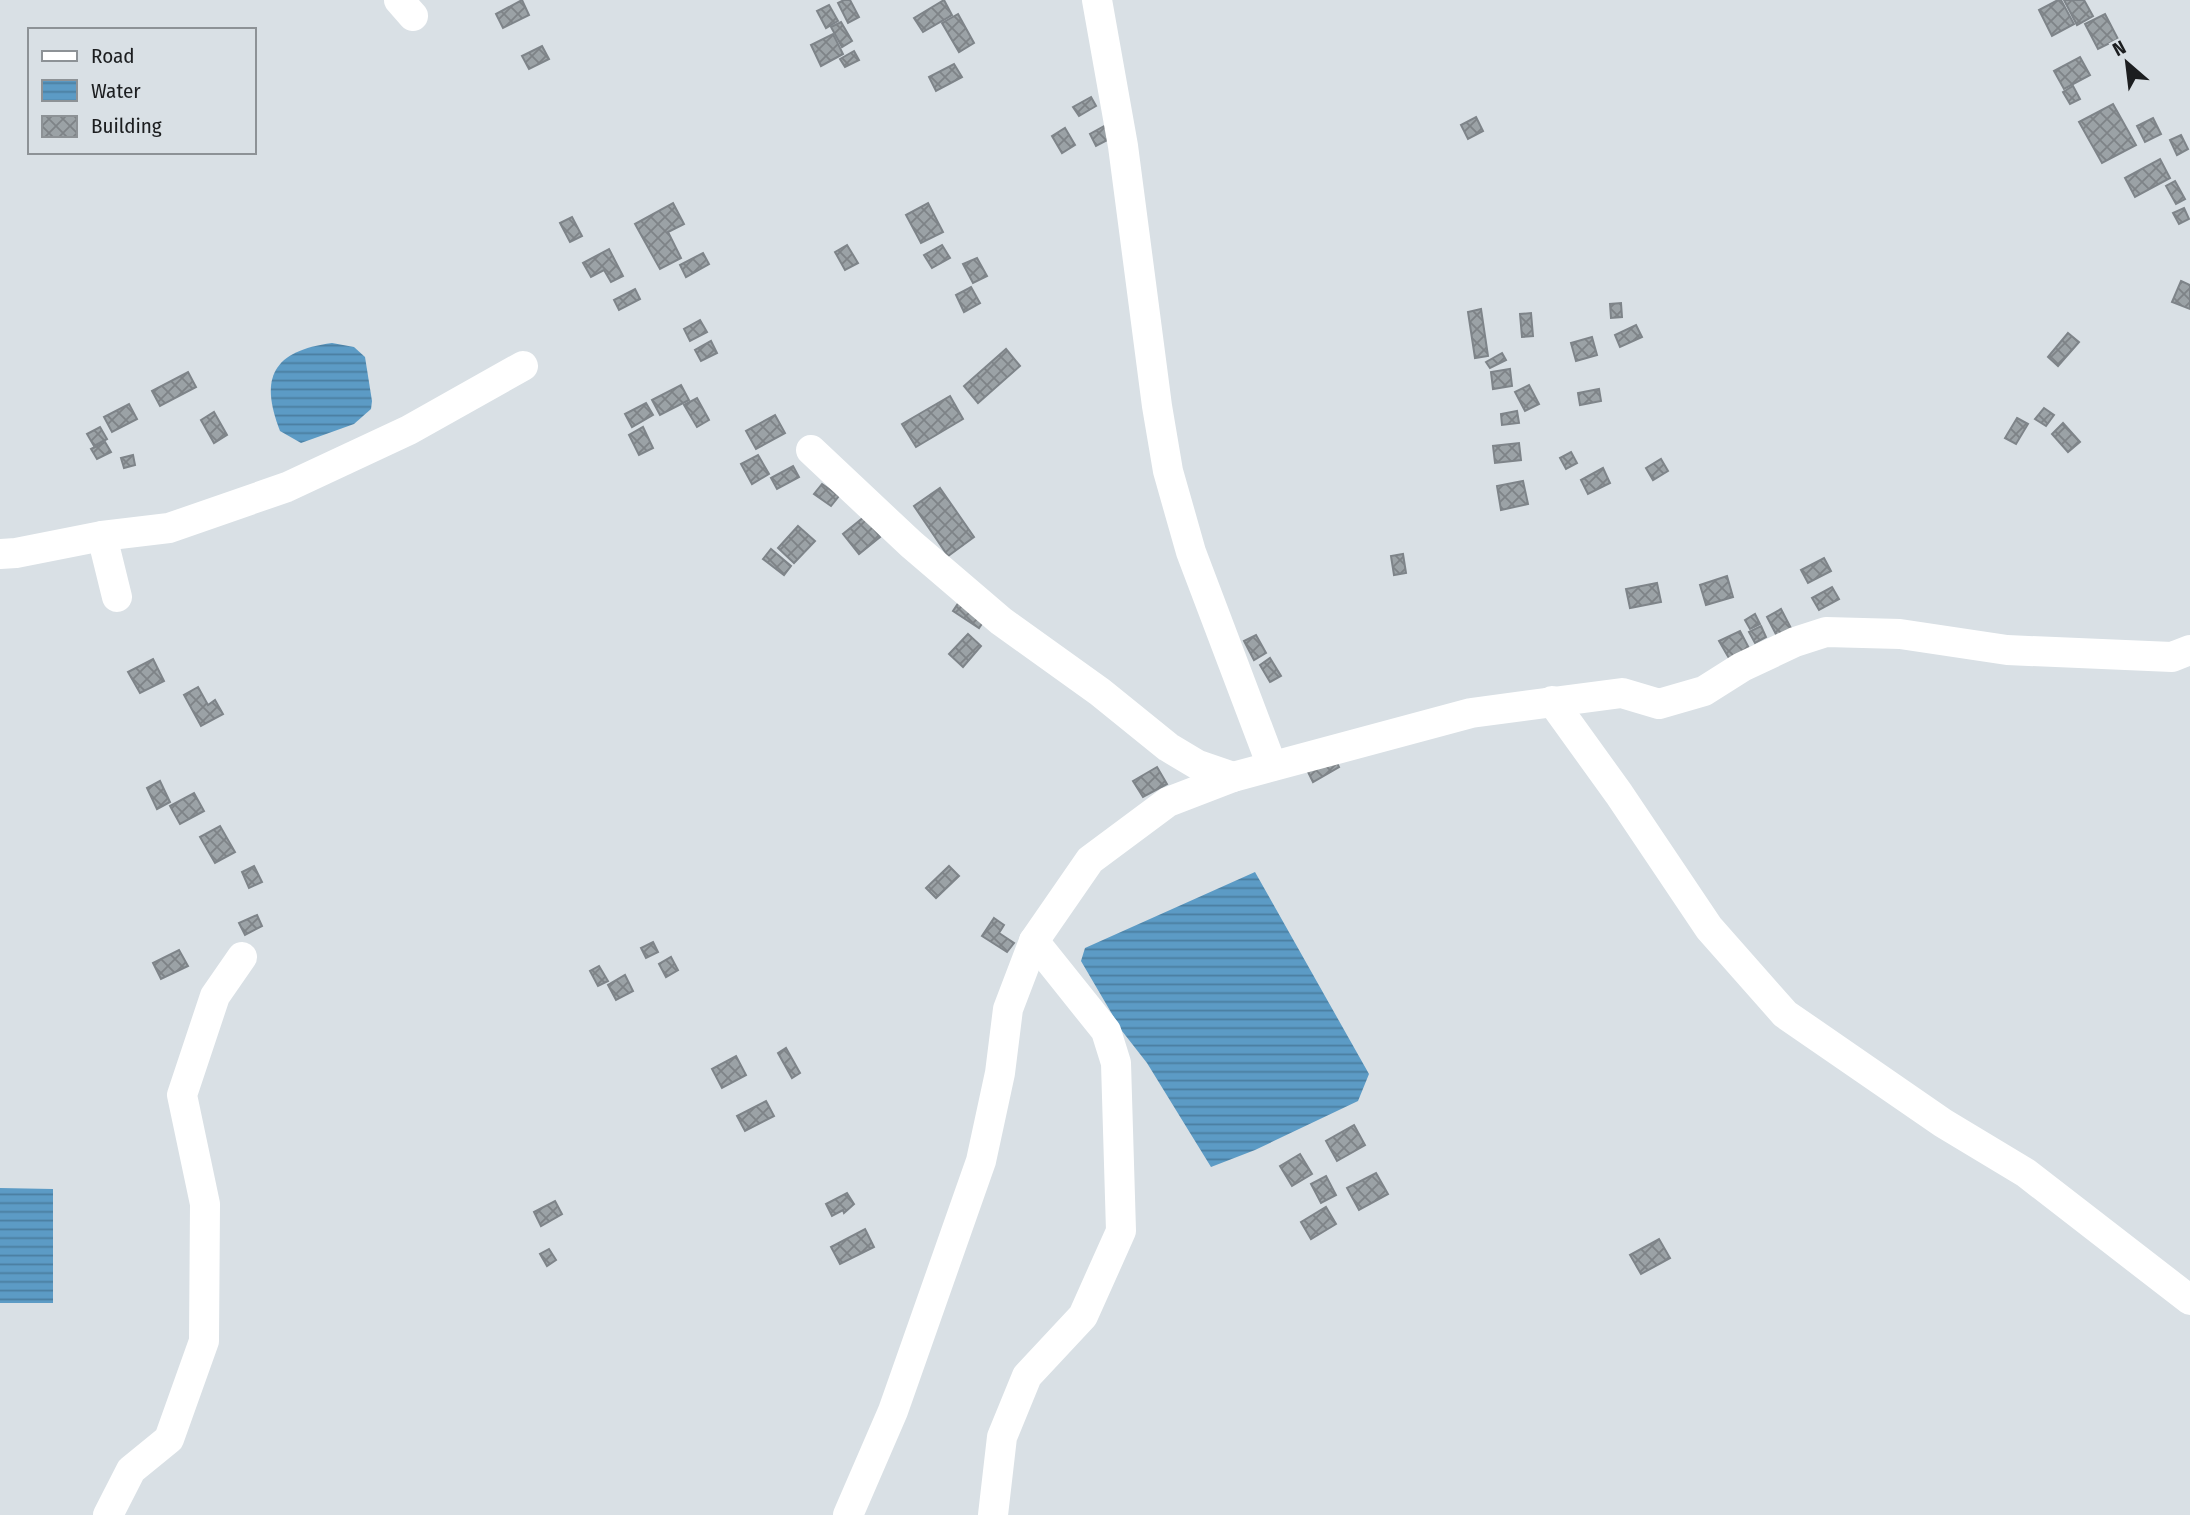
<svg xmlns="http://www.w3.org/2000/svg" width="2190" height="1515" viewBox="0 0 2190 1515" font-family="'Fira Sans Condensed',sans-serif">
	<style>
		.water { fill: url(#water-rules) }
		.building { fill: url(#building-cross-hatch); stroke: #7e8489; stroke-width: 2 }
		.lines { fill: none; stroke-linecap: round; stroke-linejoin: round }
		.minor { stroke: #fff; stroke-width: 30 }
	</style>
	<defs>
		<pattern id="water-rules" width="6" height="5" patternUnits="userSpaceOnUse" patternTransform="scale(1.75)"><rect width="6" height="5" fill="#5c9bc5"/><path d="M0 2.5h6" fill="none" stroke="#4b7ea0"/></pattern>
		<pattern id="building-cross-hatch" width="8" height="8" patternUnits="userSpaceOnUse" patternTransform="scale(1.75)"><rect width="8" height="8" fill="#9ba2a6"/><path d="M0 0l8 8M0 8l8-8" fill="none" stroke="#7e8387"/></pattern>
	</defs>
	<rect width="100%" height="100%" fill="#d9e0e5"/>
	<!-- water -->
	<g class="water">
		<path d="M332 343 354 347 365 357 372 401 371 409 354 424 301 443 280 431C259 377 273 351 332 343Z"/>
		<path d="M1255 872 1369 1074 1358 1101 1255 1150 1211 1167 1147 1063 1122 1031 1081 961 1085 948Z"/>
		<path d="M0 1188 53 1189V1303H0Z"/>
	</g>
	<!-- building -->
	<g class="building">
		<path d="M522 0 529 15 503 28 496 14Z"/>
		<path d="M844 0H850L859 17 848 23 838 3Z"/>
		<path d="M944 0 952 15 923 32 914 18Z"/>
		<path d="M2058 0H2061L2074 24 2052 36 2039 10Z"/>
		<path d="M2064 0H2084L2093 16 2077 25Z"/>
		<path d="M829 5 838 21 826 28 817 11Z"/>
		<path d="M958 14 974 43 959 52 942 23Z"/>
		<path d="M2105 14 2118 39 2098 49 2085 24Z"/>
		<path d="M841 22 852 41 842 47 831 27Z"/>
		<path d="M833 34 843 54 821 66 811 45Z"/>
		<path d="M542 46 549 59 529 69 522 56Z"/>
		<path d="M854 51 859 60 845 67 840 59Z"/>
		<path d="M2080 57 2090 75 2064 89 2054 71Z"/>
		<path d="M954 64 962 77 936 91 929 77Z"/>
		<path d="M2073 86 2080 99 2070 104 2063 92Z"/>
		<path d="M1091 97 1096 106 1079 116 1073 107Z"/>
		<path d="M2113 104 2136 145 2102 163 2079 122Z"/>
		<path d="M1476 117 1483 131 1468 139 1461 125Z"/>
		<path d="M2153 118 2161 134 2145 142 2137 126Z"/>
		<path d="M1106 125 1113 137 1096 146 1090 134Z"/>
		<path d="M1065 128 1075 145 1062 153 1052 136Z"/>
		<path d="M2181 135 2188 149 2177 155 2170 140Z"/>
		<path d="M2160 159 2170 178 2135 197 2125 178Z"/>
		<path d="M2175 181 2185 199 2176 204 2166 186Z"/>
		<path d="M673 203 684 224 668 232 681 258 660 269 635 224Z"/>
		<path d="M928 203 943 232 921 243 906 215Z"/>
		<path d="M2184 208 2189 219 2179 224 2173 213Z"/>
		<path d="M572 217 582 236 570 242 560 223Z"/>
		<path d="M847 245 858 263 845 270 835 252Z"/>
		<path d="M942 245 950 258 932 268 924 255Z"/>
		<path d="M609 249 623 276 611 282 604 270 591 277 583 263Z"/>
		<path d="M703 253 709 264 686 277 680 265Z"/>
		<path d="M977 258 987 276 973 283 963 264Z"/>
		<path d="M2181 281 2190 285V309L2172 302Z"/>
		<path d="M971 287 980 303 964 312 956 295Z"/>
		<path d="M635 289 640 299 619 310 614 300Z"/>
		<path d="M1621 303 1622 317 1611 318 1610 304Z"/>
		<path d="M1481 309 1488 356 1475 358 1468 312Z"/>
		<path d="M1531 313 1533 336 1522 337 1520 314Z"/>
		<path d="M700 320 707 332 690 341 684 329Z"/>
		<path d="M1636 325 1642 337 1620 347 1615 335Z"/>
		<path d="M2068 333 2079 342 2058 366 2048 357Z"/>
		<path d="M1592 337 1597 355 1576 361 1571 343Z"/>
		<path d="M711 341 717 353 701 361 695 350Z"/>
		<path d="M1006 349 1020 366 978 403 964 386Z"/>
		<path d="M1502 353 1506 360 1490 368 1486 362Z"/>
		<path d="M1510 369 1512 386 1493 389 1491 372Z"/>
		<path d="M188 372 196 387 160 406 152 391Z"/>
		<path d="M681 385 689 400 660 415 652 400Z"/>
		<path d="M1529 385 1539 404 1525 411 1515 392Z"/>
		<path d="M1599 389 1601 401 1580 405 1578 393Z"/>
		<path d="M950 396 963 419 916 447 902 424Z"/>
		<path d="M697 398 709 420 697 427 684 405Z"/>
		<path d="M646 403 653 415 632 427 625 414Z"/>
		<path d="M129 404 137 419 112 432 104 417Z"/>
		<path d="M2044 408 2054 415 2046 426 2035 419Z"/>
		<path d="M1517 411 1519 423 1502 425 1501 414Z"/>
		<path d="M214 412 227 435 214 443 201 420Z"/>
		<path d="M775 415 785 433 756 449 746 431Z"/>
		<path d="M2017 418 2028 424 2016 444 2005 438Z"/>
		<path d="M2063 423 2080 442 2068 452 2052 434Z"/>
		<path d="M100 427 107 439 94 446 87 434Z"/>
		<path d="M643 427 653 448 639 455 629 435Z"/>
		<path d="M105 442 111 452 97 459 91 449Z"/>
		<path d="M1519 443 1521 460 1495 463 1493 446Z"/>
		<path d="M1571 452 1577 463 1566 469 1560 458Z"/>
		<path d="M133 455 135 465 124 468 121 458Z"/>
		<path d="M758 455 769 474 752 484 741 464Z"/>
		<path d="M1661 459 1668 471 1653 480 1646 468Z"/>
		<path d="M793 466 799 477 777 489 771 478Z"/>
		<path d="M1603 468 1610 483 1588 494 1581 480Z"/>
		<path d="M1523 481 1528 504 1501 510 1497 486Z"/>
		<path d="M822 484 839 496 831 506 814 494Z"/>
		<path d="M940 488 974 537 948 556 914 506Z"/>
		<path d="M864 517 880 537 859 554 843 534Z"/>
		<path d="M798 526 815 541 794 563 778 548Z"/>
		<path d="M771 549 791 566 784 575 763 559Z"/>
		<path d="M1403 554 1406 573 1394 575 1391 556Z"/>
		<path d="M1824 558 1831 571 1808 583 1801 570Z"/>
		<path d="M1727 576 1733 597 1706 605 1700 585Z"/>
		<path d="M1657 583 1661 602 1630 608 1626 589Z"/>
		<path d="M1832 587 1839 599 1819 610 1812 598Z"/>
		<path d="M963 596 989 613 979 628 953 611Z"/>
		<path d="M1781 609 1792 630 1778 638 1767 617Z"/>
		<path d="M1755 614 1760 624 1750 629 1745 620Z"/>
		<path d="M1761 626 1766 637 1755 643 1749 632Z"/>
		<path d="M1740 631 1750 650 1730 660 1719 641Z"/>
		<path d="M968 634 981 646 963 667 949 654Z"/>
		<path d="M1256 635 1266 653 1254 660 1244 641Z"/>
		<path d="M1270 658 1281 676 1270 682 1260 665Z"/>
		<path d="M153 659 164 681 140 693 128 672Z"/>
		<path d="M198 687 208 705 215 700 223 714 201 726 184 695Z"/>
		<path d="M1334 757 1339 767 1313 782 1308 772Z"/>
		<path d="M1157 767 1167 784 1143 797 1133 781Z"/>
		<path d="M160 781 170 802 157 809 147 788Z"/>
		<path d="M194 793 204 811 180 824 170 806Z"/>
		<path d="M220 826 235 852 215 863 200 837Z"/>
		<path d="M254 866 262 882 249 888 242 872Z"/>
		<path d="M949 866 959 876 936 898 926 888Z"/>
		<path d="M257 915 262 926 245 935 239 923Z"/>
		<path d="M994 918 1004 925 999 933 1014 943 1007 952 982 936Z"/>
		<path d="M653 942 658 952 646 958 641 948Z"/>
		<path d="M179 950 188 966 161 979 153 963Z"/>
		<path d="M671 957 678 970 666 977 659 964Z"/>
		<path d="M599 966 608 981 598 986 590 971Z"/>
		<path d="M625 975 633 991 616 1000 608 985Z"/>
		<path d="M786 1048 800 1073 792 1078 778 1053Z"/>
		<path d="M736 1056 746 1075 722 1088 712 1069Z"/>
		<path d="M766 1101 774 1116 745 1131 737 1116Z"/>
		<path d="M1354 1125 1365 1145 1337 1161 1326 1141Z"/>
		<path d="M1300 1154 1312 1174 1292 1186 1280 1166Z"/>
		<path d="M1376 1173 1388 1194 1359 1210 1347 1188Z"/>
		<path d="M1326 1176 1336 1195 1321 1203 1311 1184Z"/>
		<path d="M847 1193 854 1204 844 1213 843 1210 832 1216 826 1204Z"/>
		<path d="M555 1201 562 1214 541 1226 534 1212Z"/>
		<path d="M1326 1207 1336 1224 1311 1239 1301 1222Z"/>
		<path d="M865 1229 874 1247 840 1264 831 1247Z"/>
		<path d="M1659 1239 1670 1258 1641 1274 1630 1255Z"/>
		<path d="M549 1249 556 1260 547 1266 540 1254Z"/>
	</g>
	<g class="lines">
		<!-- minor -->
		<g class="minor">
			<path d="M399 0 413 16"/>
			<path d="M1097 0 1123 146 1157 406 1168 471 1191 552 1272 766"/>
			<path d="M811 450 911 544 1001 621 1100 692 1168 747 1198 765 1233 777"/>
			<path d="M0 554 16 553 102 536"/>
			<path d="M117 597 102 536 169 528 287 487 409 430 523 366"/>
			<path d="M1552 701 1619 794 1709 928 1785 1014 1943 1123 2026 1173 2190 1300"/>
			<path d="M108 1515 131 1470 169 1439 204 1341 205 1204 182 1095 215 996 242 957"/>
			<path d="M848 1515 893 1411 981 1161 1000 1073 1008 1009 1034 941 1090 860 1168 802 1233 777 1471 713 1622 693 1659 704 1704 691 1742 667 1795 642 1826 632 1900 634 2007 650 2172 657 2190 650"/>
			<path d="M993 1515 1002 1437 1027 1376 1083 1316 1121 1231 1116 1063 1106 1031 1034 941"/>
		</g>
	</g>
	<!-- legend -->
	<rect x="28" y="28" width="228" height="126" fill="#d9e0e5" stroke="#8d9296" stroke-width="2"/>
	<rect x="42" y="51" width="35" height="10" fill="#ffffff" stroke="#8d9296" stroke-width="2"/>
	<text x="91" y="63" font-size="21" fill="#1c1e20">Road</text>
	<rect x="42" y="80" width="35" height="21" fill="url(#water-rules)" stroke="#8d9296" stroke-width="2"/>
	<text x="91" y="98" font-size="21" fill="#1c1e20">Water</text>
	<rect x="42" y="116" width="35" height="21" fill="url(#building-cross-hatch)" stroke="#8d9296" stroke-width="2"/>
	<text x="91" y="133" font-size="21" fill="#1c1e20">Building</text>
	<!-- north arrow -->
	<g transform="translate(2127 63) rotate(332)" stroke="#d9e0e5" stroke-width="5" paint-order="stroke">
	<path d="M0-5L12 26L0 18L-12 26Z" fill="#1c1e20"/>
	<text y="-10" font-size="19" font-weight="bold" text-anchor="middle" fill="#1c1e20">N</text>
	</g>
</svg>
